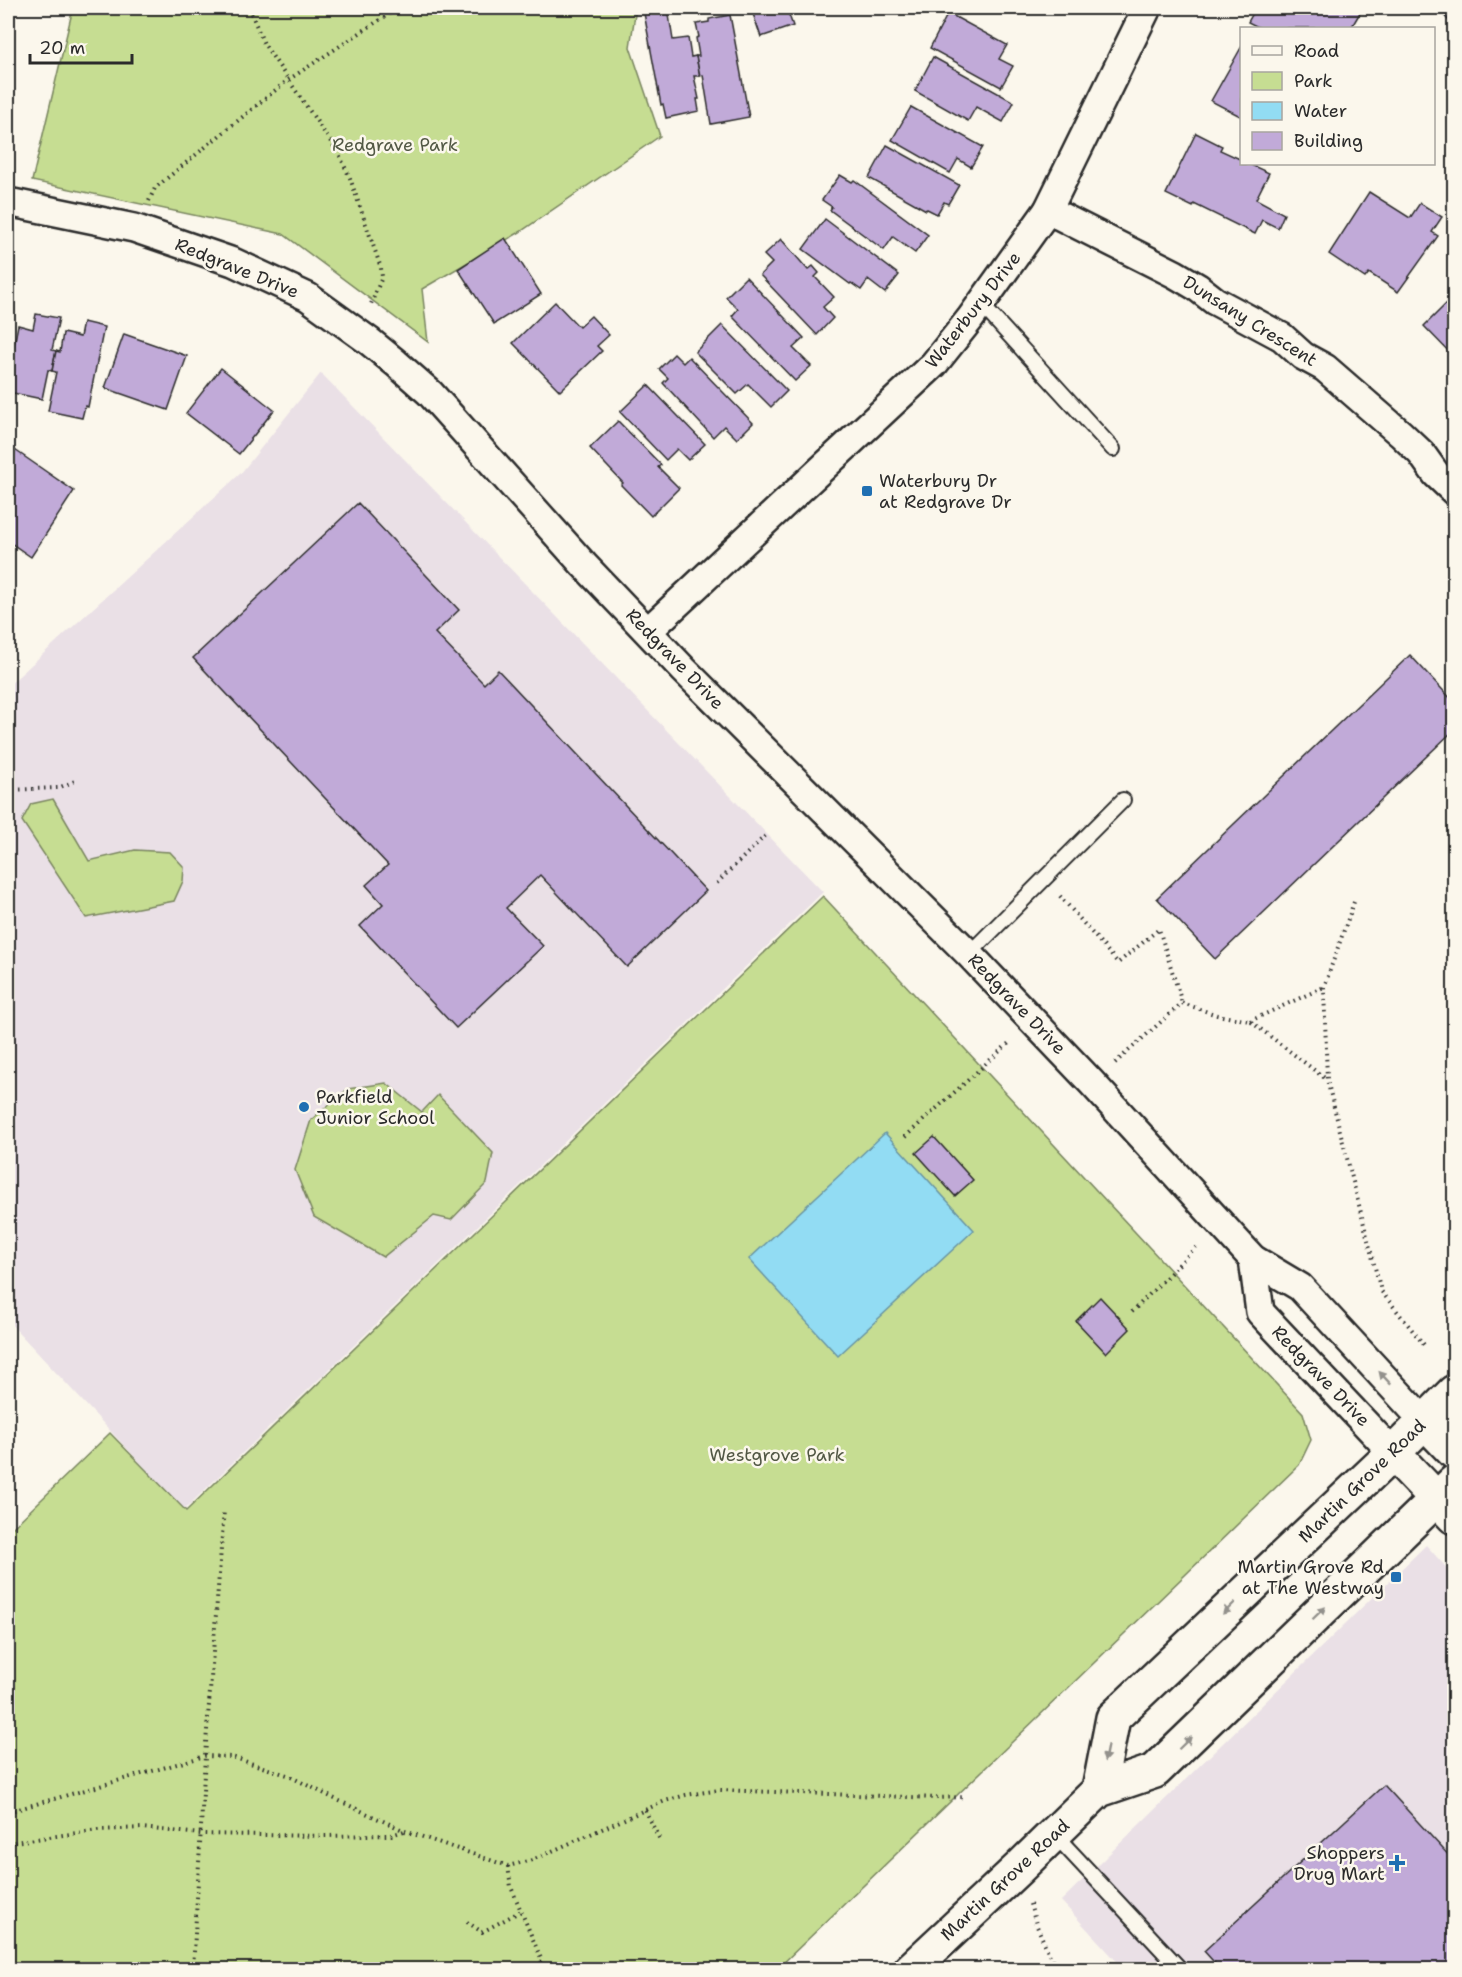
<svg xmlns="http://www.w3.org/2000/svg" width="1462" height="1977" viewBox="0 0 1462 1977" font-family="'Shantell Sans',sans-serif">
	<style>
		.built { fill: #eae0e6 }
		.green { fill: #c6dd92; stroke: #78845e; stroke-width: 1.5 }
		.water { fill: #92dcf3; stroke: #6995a3; stroke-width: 1.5 }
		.building { fill: #c1aad8; stroke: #2b2b2b; stroke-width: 1.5 }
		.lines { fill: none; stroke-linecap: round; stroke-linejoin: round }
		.lane-casing { stroke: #2b2b2b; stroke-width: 18 }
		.street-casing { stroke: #2b2b2b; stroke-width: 32 }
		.secondary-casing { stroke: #2b2b2b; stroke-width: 38 }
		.path { stroke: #2b2b2b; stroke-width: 4; stroke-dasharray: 1.5 4.5; stroke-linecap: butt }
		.lane { stroke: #fbf7ec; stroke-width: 14 }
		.street { stroke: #fbf7ec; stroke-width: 27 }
		.secondary { stroke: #fbf7ec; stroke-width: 33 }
		.oneway { fill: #93918c }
		.poi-dot { fill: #1f6fb2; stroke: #fbf7ec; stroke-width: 2 }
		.labels { text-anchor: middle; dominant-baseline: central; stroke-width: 5; stroke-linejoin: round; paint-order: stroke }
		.park-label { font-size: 18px; fill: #525845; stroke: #fbf7ec }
		.street-label { font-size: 18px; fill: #2b2b2b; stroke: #fbf7ec }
		.poi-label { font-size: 18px; fill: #2b2b2b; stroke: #fbf7ec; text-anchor: start }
	</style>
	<rect width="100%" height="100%" fill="#fbf7ec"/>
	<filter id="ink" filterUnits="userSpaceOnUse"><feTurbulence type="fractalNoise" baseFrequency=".0167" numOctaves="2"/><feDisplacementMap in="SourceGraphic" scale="12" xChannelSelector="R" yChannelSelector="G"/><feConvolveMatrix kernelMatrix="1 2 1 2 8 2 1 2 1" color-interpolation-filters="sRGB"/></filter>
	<g filter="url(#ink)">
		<!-- built -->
		<g class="built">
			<path d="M321 373 823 892 184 1510 8 1321V686L241 473Z"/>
			<path d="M1426 1545 1454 1576V1969H1124L1061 1901Z"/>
		</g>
		<!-- green -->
		<g class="green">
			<path d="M73 8H636L630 47 660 136 520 232 422 289 428 342 283 234 32 181Z"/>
			<path d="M53 799 89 861 135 850 170 852 184 867 183 881 174 901 86 918 22 821 31 804Z"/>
			<path d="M823 896 1303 1413 1311 1440 1299 1465 777 1969 8 1970V1532L110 1433 186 1511Z"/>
			<path d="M386 1083 422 1112 438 1095 493 1153 487 1183 451 1220 434 1216 383 1257 314 1217 295 1170 311 1120 348 1089Z"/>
		</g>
		<!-- water -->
		<path class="water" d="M885 1133 974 1230 838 1356 749 1259Z"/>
		<!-- building -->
		<g class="building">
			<path d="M751 8H812L789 15 793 26 761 37Z"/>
			<path d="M1256 8H1354L1361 11 1351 28H1260L1248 22Z"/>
			<path d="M1450 8H1454V27L1443 14Z"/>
			<path d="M668 9 673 40 688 38 691 57 696 56 700 76H694L699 99H697L699 111 666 118 663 104 661 105 644 13Z"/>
			<path d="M948 13 1007 45 999 59 1013 66 1001 87 930 48Z"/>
			<path d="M730 15 749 117 711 124 703 75 700 76 696 56H699L696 38 699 37 696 24 709 22V19Z"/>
			<path d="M1242 46V117L1211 101Z"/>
			<path d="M933 57 1014 102 1003 122 976 107 968 121 915 91Z"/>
			<path d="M911 107 983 147 971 167 958 159 950 173 892 140Z"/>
			<path d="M1196 133 1222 146 1220 150 1242 160V164H1249L1269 173 1256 199 1284 214 1278 228 1262 220 1255 234 1194 204 1193 207 1166 194Z"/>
			<path d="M887 145 959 185 948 204 944 202 937 214 927 209 926 210 869 178Z"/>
			<path d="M840 175 852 182 854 180 928 235 915 253 893 237 884 250 830 210 832 207 822 200Z"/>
			<path d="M1369 192 1410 218 1420 203 1442 217 1432 232 1438 236 1398 292 1369 273 1365 278 1329 254Z"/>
			<path d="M825 219 899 275 885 293 868 280 861 290 851 283 850 284 803 249Z"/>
			<path d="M505 238 541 294 494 324 458 269Z"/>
			<path d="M781 239 808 270 813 266 819 273 815 277 834 297 823 307 833 318 817 335 760 275 772 263 764 255Z"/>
			<path d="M746 277 804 338 793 348 811 366 795 381 732 316 738 309 726 297Z"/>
			<path d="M1454 296V357L1424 326Z"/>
			<path d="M555 302 579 327 591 316 609 335 597 346 602 351 560 391 513 343Z"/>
			<path d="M36 314 59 318 52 350 56 351 52 371 48 370 42 399 8 392V374L18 325 33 329Z"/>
			<path d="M83 322 104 327 88 407 85 406 82 418 48 411 56 372 52 371 56 351 60 352 63 333 80 337Z"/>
			<path d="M722 325 787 391 771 407 748 384 737 394 695 352Z"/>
			<path d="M124 334 187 356 168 410 105 388Z"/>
			<path d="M674 354 683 363 689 357 753 423 737 439 724 426 713 437 663 383 668 378 659 369Z"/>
			<path d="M221 368 274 410 239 454 186 413Z"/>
			<path d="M648 385 705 444 688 460 677 449 666 460 620 412Z"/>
			<path d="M618 421 661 465 658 467 679 488 651 516 621 485 623 483 590 448Z"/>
			<path d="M12 448 74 491 31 557 8 541V482L11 477 8 474V456Z"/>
			<path d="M358 503 459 610 435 633 484 684 498 670 706 891 627 967 540 875 506 908 543 946 456 1028 360 926 383 904 366 885 388 865 193 658Z"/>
			<path d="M1410 655 1454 702V730L1215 959 1157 898Z"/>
			<path d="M934 1137 973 1180 955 1196 916 1153Z"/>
			<path d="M1100 1297 1130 1329 1106 1353 1076 1321Z"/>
			<path d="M1384 1785 1454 1861V1970H1221L1204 1951Z"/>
		</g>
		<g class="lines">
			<defs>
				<g id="lane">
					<path d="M981 304 1113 449"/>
					<path d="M969 954 1123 800"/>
					<path d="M1054 1834 1181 1970"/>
				</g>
				<g id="street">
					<path d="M8 202 134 228 233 262 308 297 369 341 396 363 430 393 584 565 684 670 969 954 1092 1083 1253 1259 1300 1287 1424 1421"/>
					<path d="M1048 210 1175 274 1197 287 1215 301 1282 337 1303 356 1325 368 1401 434 1421 453 1436 474 1454 491"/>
					<path d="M648 631 934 364 970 319 1048 210 1147 8"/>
					<path d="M1253 1259 1260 1312 1393 1453"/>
				</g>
				<g id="secondary">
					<path d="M1424 1421 1454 1452"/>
					<path d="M1393 1453 1454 1517"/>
					<path d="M1099 1790 1113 1718 1393 1453 1454 1392"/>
					<path d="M910 1970 1019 1868 1099 1790 1155 1771 1454 1482"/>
				</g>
			</defs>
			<!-- lane casing -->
			<use href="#lane" class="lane-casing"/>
			<!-- street casing -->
			<use href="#street" class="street-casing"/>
			<!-- secondary casing -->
			<use href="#secondary" class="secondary-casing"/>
			<!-- path -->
			<g class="path">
				<path d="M249 8 264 44 339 154 350 178 381 268 382 277 371 304"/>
				<path d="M149 201 155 188 288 80 398 8"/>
				<path d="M8 790 58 788 75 781"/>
				<path d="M717 883 768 833"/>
				<path d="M1060 896 1118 963 1159 929 1182 1003"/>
				<path d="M1354 902 1324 987 1327 1080 1381 1291 1425 1346"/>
				<path d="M1250 1021 1324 987"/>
				<path d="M1115 1063 1182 1003 1217 1015 1250 1021 1326 1079"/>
				<path d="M905 1137 1010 1042"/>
				<path d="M1132 1312 1198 1245"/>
				<path d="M645 1810 661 1842"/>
				<path d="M8 1812 205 1756 232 1757 287 1775 335 1799 405 1831 508 1866 532 1860 665 1801 686 1795 720 1790 936 1798 966 1797"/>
				<path d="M8 1843 98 1830 142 1828 201 1834 323 1836 391 1835 404 1831"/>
				<path d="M508 1866 511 1887 542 1961 537 1970"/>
				<path d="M1030 1904 1036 1924 1056 1970"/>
				<path d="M467 1922 482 1932 521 1911"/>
				<path d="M193 1970 205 1756 224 1510"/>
			</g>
			<!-- lane -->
			<use href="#lane" class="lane"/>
			<!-- street -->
			<use href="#street" class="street"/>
			<!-- secondary -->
			<use href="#secondary" class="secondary"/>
		</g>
		<!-- one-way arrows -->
		<defs><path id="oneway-solid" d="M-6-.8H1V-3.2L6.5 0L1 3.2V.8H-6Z" transform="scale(1.5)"/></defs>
		<g class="oneway">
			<use href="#oneway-solid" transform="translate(1385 1378) rotate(-133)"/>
			<use href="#oneway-solid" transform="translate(1229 1608) rotate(136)"/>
			<use href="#oneway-solid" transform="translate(1319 1613) rotate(-44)"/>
			<use href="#oneway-solid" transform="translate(1185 1743) rotate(-44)"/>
			<use href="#oneway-solid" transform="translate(1106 1753) rotate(101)"/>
		</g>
	</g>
	<!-- markers -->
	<g class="poi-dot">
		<rect x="861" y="485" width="12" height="12" rx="3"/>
		<circle cx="304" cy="1107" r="6"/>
		<rect x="1390" y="1571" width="12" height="12" rx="3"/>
		<path d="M1394 1854h6v6h6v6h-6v6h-6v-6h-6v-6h6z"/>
	</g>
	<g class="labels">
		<!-- park labels -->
		<g class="park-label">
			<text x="395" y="145">Redgrave Park</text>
			<text x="777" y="1455">Westgrove Park</text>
		</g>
		<!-- street labels -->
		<g class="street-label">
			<text transform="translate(237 268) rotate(22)">Redgrave Drive</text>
			<text transform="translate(973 310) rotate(-52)">Waterbury Drive</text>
			<text transform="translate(1250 321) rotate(32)">Dunsany Crescent</text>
			<text transform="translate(675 659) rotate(46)">Redgrave Drive</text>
			<text transform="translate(1017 1004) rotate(46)">Redgrave Drive</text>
			<text transform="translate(1321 1376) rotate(46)">Redgrave Drive</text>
			<text transform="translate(1362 1481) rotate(-44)">Martin Grove Road</text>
			<text transform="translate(1005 1880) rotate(-43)">Martin Grove Road</text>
		</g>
		<!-- poi labels -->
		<g class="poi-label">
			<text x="879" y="481">Waterbury Dr<tspan x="879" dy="21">at Redgrave Dr</tspan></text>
			<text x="316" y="1097">Parkfield<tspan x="316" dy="21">Junior School</tspan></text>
			<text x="1384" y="1567" text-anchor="end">Martin Grove Rd<tspan x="1384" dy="21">at The Westway</tspan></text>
			<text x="1385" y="1853" text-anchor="end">Shoppers<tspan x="1385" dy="21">Drug Mart</tspan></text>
		</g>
	</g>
	<!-- margin -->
	<rect width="1462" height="1977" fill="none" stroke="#fbf7ec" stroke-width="30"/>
	<rect x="15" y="15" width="1432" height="1947" fill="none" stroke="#2b2b2b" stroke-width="2" filter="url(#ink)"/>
	<!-- legend -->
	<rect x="1240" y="27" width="195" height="138" fill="#fbf7ec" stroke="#a8a59f" stroke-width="1.5"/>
	<rect x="1252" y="46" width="30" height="9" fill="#fbf7ec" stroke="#a8a59f" stroke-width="1.5"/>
	<text x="1294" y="57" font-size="18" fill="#2b2b2b">Road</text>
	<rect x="1252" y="72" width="30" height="18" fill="#c6dd92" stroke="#a8a59f" stroke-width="1.5"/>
	<text x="1294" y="87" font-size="18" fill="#2b2b2b">Park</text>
	<rect x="1252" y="102" width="30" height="18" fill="#92dcf3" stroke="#a8a59f" stroke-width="1.5"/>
	<text x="1294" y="117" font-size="18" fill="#2b2b2b">Water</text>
	<rect x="1252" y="132" width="30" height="18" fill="#c1aad8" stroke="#a8a59f" stroke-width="1.5"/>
	<text x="1294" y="147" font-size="18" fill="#2b2b2b">Building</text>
	<!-- scale -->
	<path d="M30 54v9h102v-9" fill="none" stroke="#2b2b2b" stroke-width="3"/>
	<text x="39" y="54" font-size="18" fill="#2b2b2b" stroke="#fbf7ec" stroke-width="4.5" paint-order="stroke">20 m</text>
</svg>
